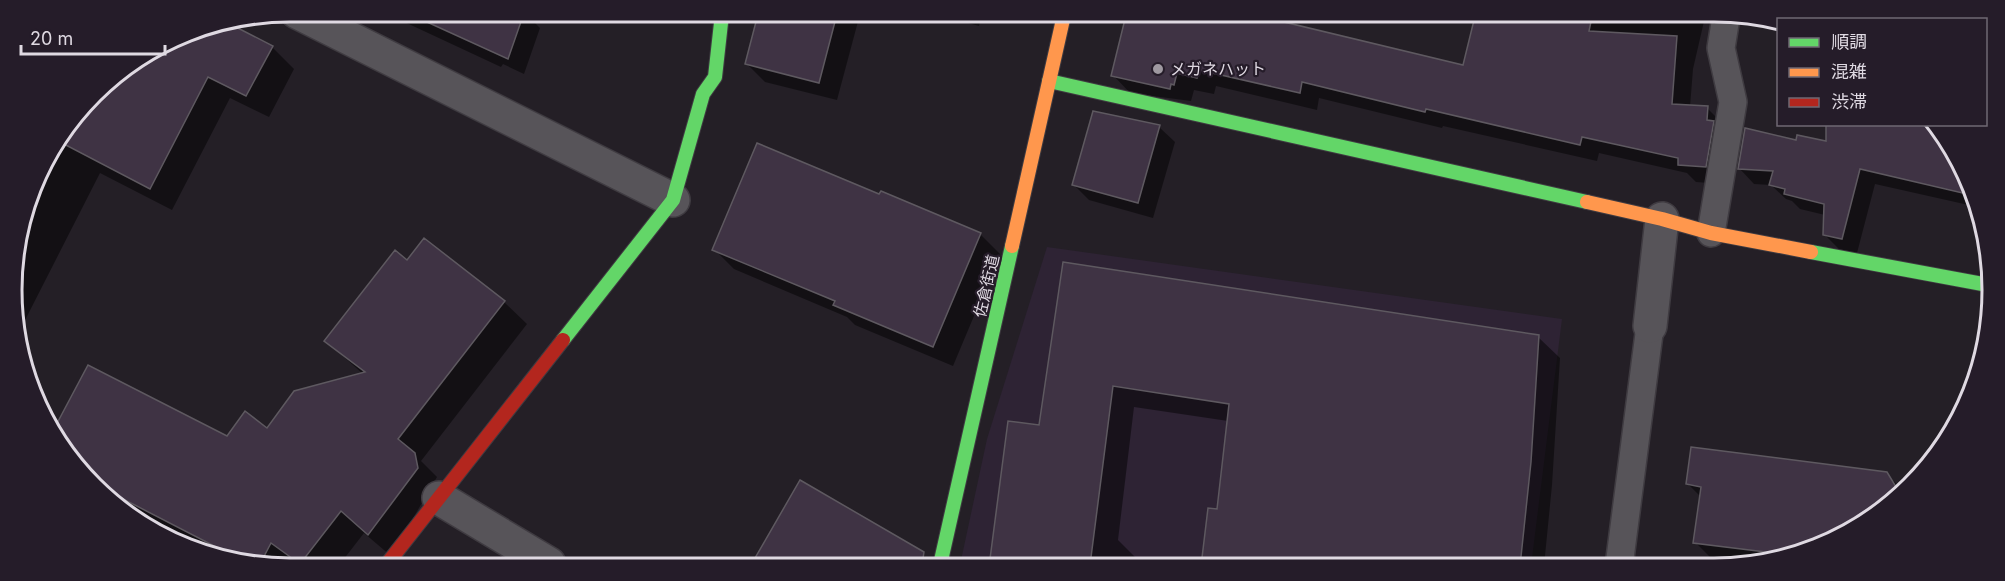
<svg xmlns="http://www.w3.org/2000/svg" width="2005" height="581" viewBox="0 0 2005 581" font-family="Inter,'Noto Sans JP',sans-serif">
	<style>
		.built { fill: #2e2334 }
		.shadow { fill: #0007 }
		.building { fill: #3f3344; stroke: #5e5960; stroke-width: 1.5 }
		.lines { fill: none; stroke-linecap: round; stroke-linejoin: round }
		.lane-casing { stroke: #3f3b41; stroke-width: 30 }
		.street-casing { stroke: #3f3b41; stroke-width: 36 }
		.fast-casing { stroke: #3f3b41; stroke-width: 16 }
		.slow-casing { stroke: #3f3b41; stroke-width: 16 }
		.jam-casing { stroke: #3f3b41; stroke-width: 16 }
		.lane { stroke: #575459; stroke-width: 27 }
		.street { stroke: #575459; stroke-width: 33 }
		.fast { stroke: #63d668; stroke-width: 14 }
		.slow { stroke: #ff974d; stroke-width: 14 }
		.jam { stroke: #b3261e; stroke-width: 14 }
		.poi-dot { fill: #9e98a0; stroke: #251c29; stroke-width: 2 }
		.labels { text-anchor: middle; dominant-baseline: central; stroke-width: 4.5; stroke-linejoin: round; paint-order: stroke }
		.poi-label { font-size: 16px; fill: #dfd9e2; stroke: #251c29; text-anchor: start }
		.street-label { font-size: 16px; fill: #dfd9e2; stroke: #251c29 }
		.rim { fill: none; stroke: #dfd9e2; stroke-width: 3 }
	</style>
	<rect width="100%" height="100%" fill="#241f26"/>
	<!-- built -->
	<path class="built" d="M1047 247 1562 319 1531 566 960 565 987 439Z"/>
	<!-- shadow -->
	<g class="shadow">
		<path d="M383 12 525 13 540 28 524 74 503 64 501 67Z"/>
		<path d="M760 14H860L837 100 765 82 746 63Z"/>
		<path d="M936 14H982L979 26Z"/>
		<path d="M1127 15H1237L1464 67 1476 16 1705 17 1693 69 1690 107 1707 108 1724 125 1723 184 1696 182 1687 173 1599 153 1597 161 1443 126 1442 128 1319 98 1317 110 1216 86 1214 94 1194 90 1191 101 1130 93 1113 75Z"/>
		<path d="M184 33 272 47 294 69 269 117 230 98 172 210 100 173 19 332 13 272 41 167 107 81Z"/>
		<path d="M1159 127 1175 142 1153 218 1089 200 1073 184Z"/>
		<path d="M1946 135 1974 202 1973 206 1875 184 1857 253 1839 249 1824 234 1825 215 1800 209 1792 201 1786 199 1771 185 1754 184 1739 168 1797 142 1827 143Z"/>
		<path d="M880 196 980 234 1000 254 953 366 855 325 847 317 734 269 714 249Z"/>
		<path d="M424 240 504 302 527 324 421 461 437 477 391 556 364 533 340 564H237L207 551 119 506 69 460 268 430 363 374 326 341 407 262Z"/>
		<path d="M1064 264 1538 337 1560 358 1552 485 1544 566H1203L1218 511 1228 421 1134 407 1118 540 1136 558 1135 565H991L1009 423 1040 426Z"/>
		<path d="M1886 474 1900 487 1910 488 1837 540 1751 567 1718 565 1695 542 1701 497 1688 484Z"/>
	</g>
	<!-- building -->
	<g class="building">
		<path d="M405 12 524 13 508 59Z"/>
		<path d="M758 14H837L819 83 745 64Z"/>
		<path d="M1126 15H1255L1463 65 1475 16 1592 17 1589 31 1677 36 1672 104 1708 106 1707 120 1714 121 1706 167 1678 165V158L1582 137 1580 145 1426 109 1425 112 1302 82 1300 93 1199 70 1197 78 1177 73 1174 85 1171 84 1170 89 1111 76Z"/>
		<path d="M230 24 273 46 246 96 208 77 150 189 60 142 107 81 184 33Z"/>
		<path d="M1093 111 1160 125 1138 203 1072 185Z"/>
		<path d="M1826 124H1935L1946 135 1971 195 1860 169 1842 239 1823 235 1824 204 1784 194 1785 189 1769 185 1773 171 1738 169 1745 128 1796 140 1797 135 1826 141Z"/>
		<path d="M757 143 879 194 881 191 981 233 933 347 833 305 835 301 712 250Z"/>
		<path d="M424 238 505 301 398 439 415 453 418 468 368 535 341 511 300 564 271 543 260 564H249L96 485 69 460 54 429 88 365 227 436 245 411 267 428 294 391 365 372 324 341 395 250 407 260Z"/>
		<path d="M1063 262 1539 335 1531 462 1520 566H1201L1208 508 1217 509 1229 404 1113 386 1090 565H1038L990 559 1008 421 1039 425Z"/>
		<path d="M1691 447 1887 472 1901 495 1837 540 1790 555 1693 543 1701 487 1686 484Z"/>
		<path d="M800 480 924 552 922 565H751Z"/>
	</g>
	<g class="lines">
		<defs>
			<g id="lane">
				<path d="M1711 233 1733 102 1721 48 1726 17"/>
				<path d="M1619 566 1650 326"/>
			</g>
			<g id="street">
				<path d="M297 12 673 200"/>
				<path d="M1650 326 1662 219"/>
				<path d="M439 498 549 564"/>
			</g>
			<g id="fast">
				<path d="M1049 81 1587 202"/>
				<path d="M1811 252 1988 285"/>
				<path d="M563 340 673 200 703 94 715 77 722 14"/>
				<path d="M940 565 1012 246"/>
			</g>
			<g id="slow">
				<path d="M1587 202 1662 219 1711 233 1811 252"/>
				<path d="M1012 246 1064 15"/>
			</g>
			<path id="jam" d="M387 564 563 340"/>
		</defs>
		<!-- lane casing -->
		<use href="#lane" class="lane-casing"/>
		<!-- street casing -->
		<use href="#street" class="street-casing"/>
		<!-- fast casing -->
		<use href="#fast" class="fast-casing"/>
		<!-- slow casing -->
		<use href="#slow" class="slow-casing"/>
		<!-- jam casing -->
		<use href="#jam" class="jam-casing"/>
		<!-- lane -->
		<use href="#lane" class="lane"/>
		<!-- street -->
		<use href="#street" class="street"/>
		<!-- fast -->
		<use href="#fast" class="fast"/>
		<!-- slow -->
		<use href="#slow" class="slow"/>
		<!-- jam -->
		<use href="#jam" class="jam"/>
	</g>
	<!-- markers -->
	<circle class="poi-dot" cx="1158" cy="69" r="6"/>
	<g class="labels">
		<!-- poi labels -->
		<g class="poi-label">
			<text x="1170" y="69">メガネハット</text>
		</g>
		<!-- street labels -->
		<g class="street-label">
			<text transform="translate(986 286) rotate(-77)">佐倉街道</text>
		</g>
	</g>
	<!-- crop -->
	<path d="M0 0H2005V581H0ZM290 22H1714A268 268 0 0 1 1982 290V290A268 268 0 0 1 1714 558H290A268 268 0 0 1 22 290V290A268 268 0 0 1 290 22Z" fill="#251c29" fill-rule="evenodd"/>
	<path class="rim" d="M290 22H1714A268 268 0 0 1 1982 290V290A268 268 0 0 1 1714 558H290A268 268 0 0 1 22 290V290A268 268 0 0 1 290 22Z"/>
	<!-- legend -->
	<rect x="1777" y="18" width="210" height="108" fill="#251c29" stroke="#6f6873" stroke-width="1.5"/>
	<rect x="1789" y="38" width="30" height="9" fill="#63d668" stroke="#6f6873" stroke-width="1.5"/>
	<text x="1831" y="48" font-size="18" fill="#dfd9e2">順調</text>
	<rect x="1789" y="68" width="30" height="9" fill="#ff974d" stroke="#6f6873" stroke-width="1.5"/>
	<text x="1831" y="78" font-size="18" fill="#dfd9e2">混雑</text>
	<rect x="1789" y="98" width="30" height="9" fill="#b3261e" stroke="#6f6873" stroke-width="1.5"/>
	<text x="1831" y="108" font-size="18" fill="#dfd9e2">渋滞</text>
	<!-- scale -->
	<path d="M21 45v9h144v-9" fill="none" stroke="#dfd9e2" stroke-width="3"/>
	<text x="30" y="45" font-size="18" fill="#dfd9e2" stroke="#251c29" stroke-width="4.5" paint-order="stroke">20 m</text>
</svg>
